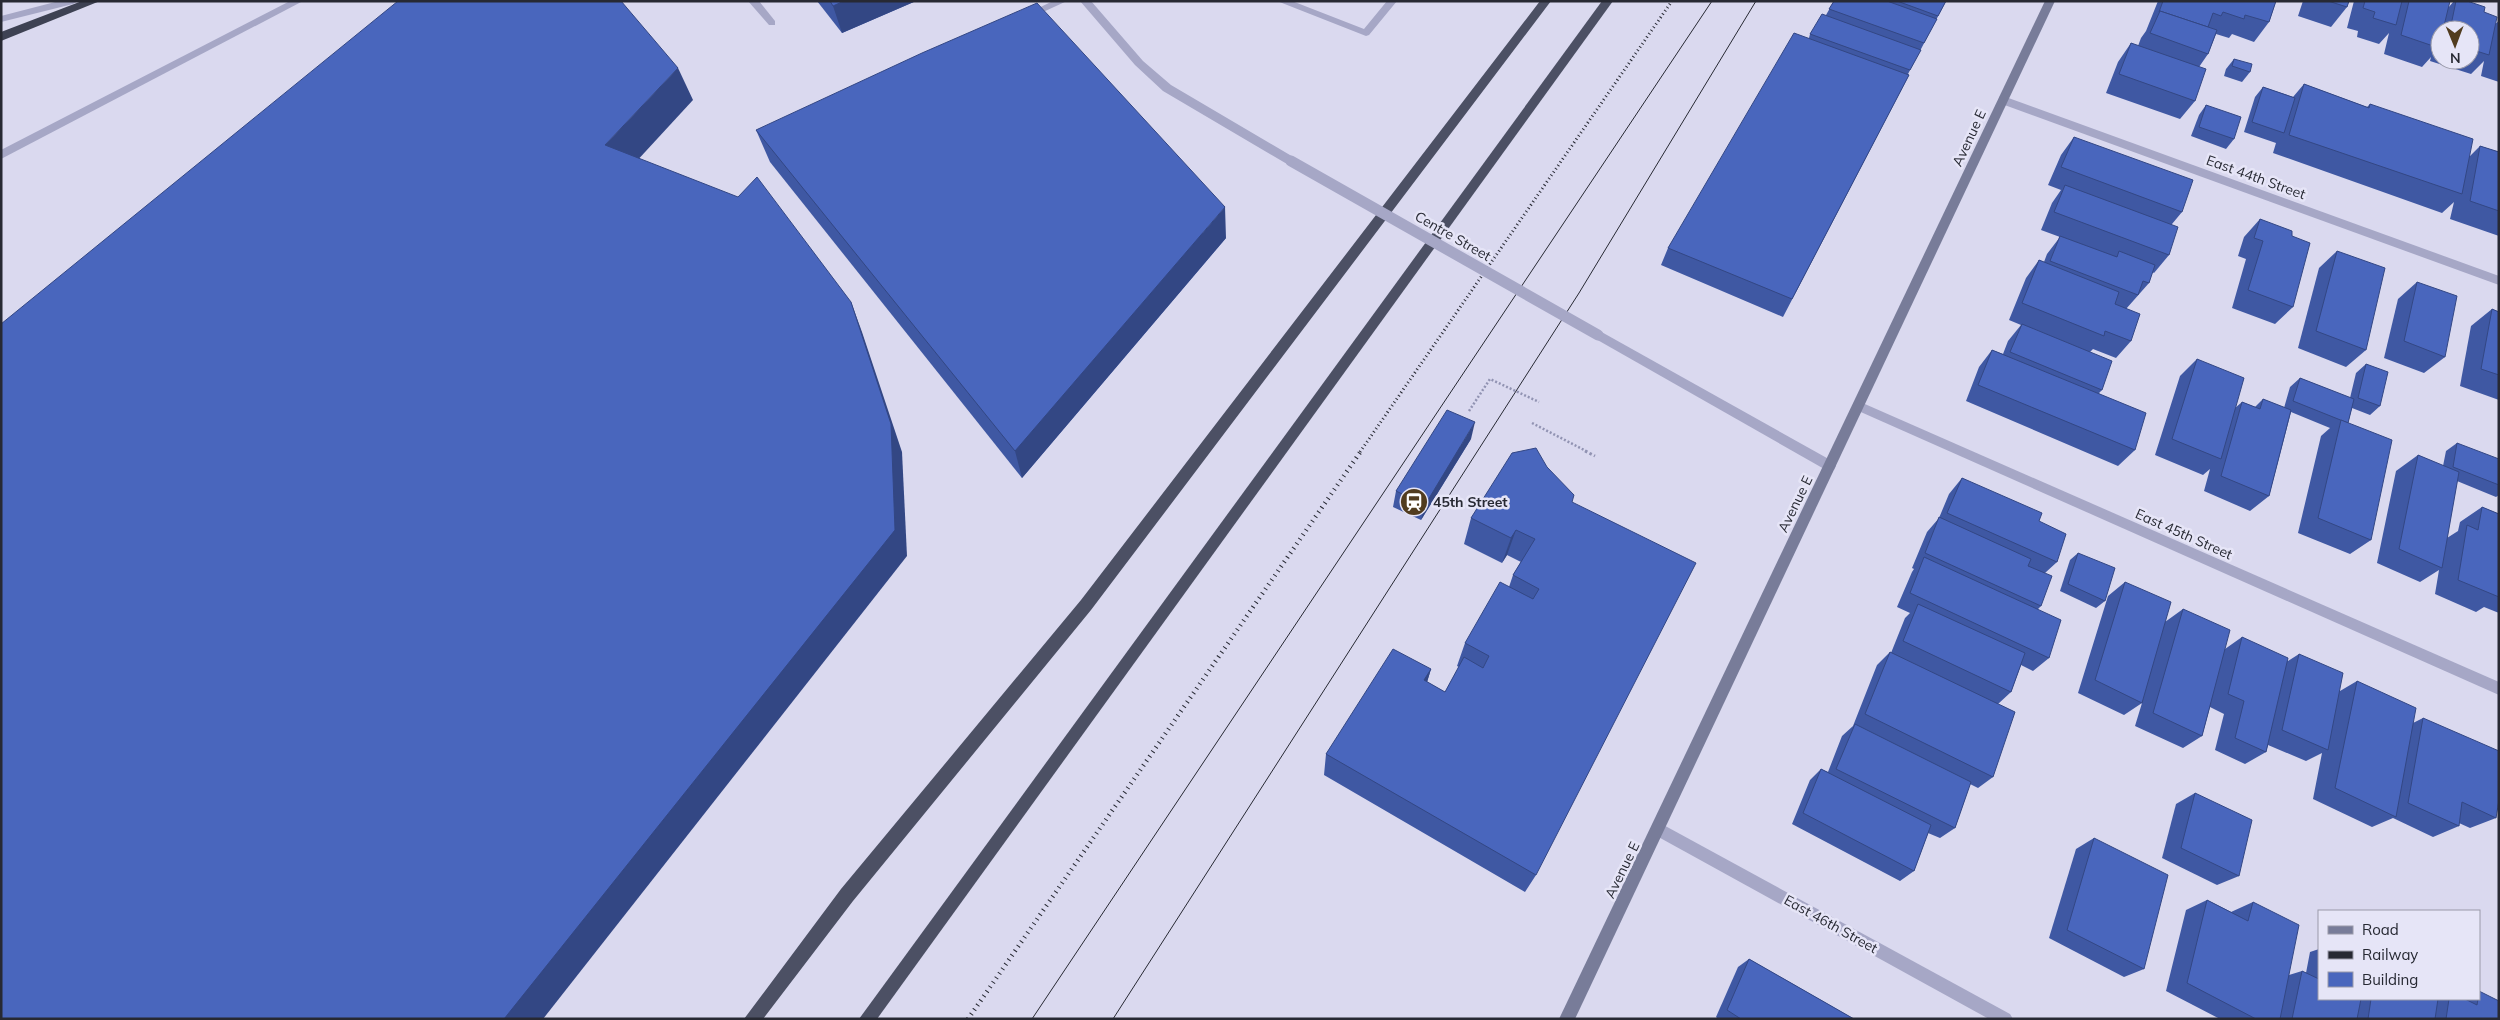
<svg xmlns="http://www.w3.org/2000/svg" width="2500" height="1020" viewBox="0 0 2500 1020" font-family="Mulish,sans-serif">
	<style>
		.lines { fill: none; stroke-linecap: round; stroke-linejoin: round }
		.path-far1 { stroke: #9193b2; stroke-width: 2.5; stroke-dasharray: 2 2; stroke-linecap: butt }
		.path { stroke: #9193b2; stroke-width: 3; stroke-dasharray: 2.5 2.5; stroke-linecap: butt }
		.service { fill: #a6a7c6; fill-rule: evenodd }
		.minor { fill: #a6a7c6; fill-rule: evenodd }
		.tertiary { fill: #a6a7c6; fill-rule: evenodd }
		.secondary { fill: #787c99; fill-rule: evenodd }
		.trunk { fill: #4c5064; fill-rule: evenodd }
		.motorway { fill: #3e4253; fill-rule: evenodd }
		.tram { stroke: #272933; stroke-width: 1 }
		.rail-far1 { stroke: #272933; stroke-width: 3; stroke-dasharray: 1 3; stroke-linecap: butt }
		.rail { stroke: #272933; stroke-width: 4.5; stroke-dasharray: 1 4.5; stroke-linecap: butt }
		.tertiary-bridge { stroke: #a6a7c6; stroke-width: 11 }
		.wall { fill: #3f58a3; fill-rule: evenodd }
		.shaded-wall { fill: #334784 }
		.building { fill: #4966bd; stroke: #334784 }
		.labels { text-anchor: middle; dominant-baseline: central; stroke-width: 5; stroke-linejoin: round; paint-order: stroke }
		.street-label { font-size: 14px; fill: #272933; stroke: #e6e5f7 }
		.poi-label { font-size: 14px; font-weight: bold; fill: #272933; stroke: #e6e5f7; text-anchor: start }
	</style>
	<rect width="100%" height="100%" fill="#dad9ef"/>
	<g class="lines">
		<!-- path-far1 -->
		<g class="path-far1">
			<path d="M1469 411 1490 379 1539 402"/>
			<path d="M1532 423 1588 452"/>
		</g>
		<!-- path -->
		<path class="path" d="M1585 451 1595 456"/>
		<!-- service -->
		<g class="service">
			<path d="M290 1H303L1 159V150Z"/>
			<path d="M748 1H759L775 21V25H769Z"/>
			<path d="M1053 1H1067L1030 18 1027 19 1022 16Z"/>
			<path d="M1277 1H1292L1364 29 1387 1H1397L1369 35 1366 36Z"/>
		</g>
		<!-- minor -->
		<g class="minor">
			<path d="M2003 96 2499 276V285L1999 103V97Z"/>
			<path d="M1658 822 2010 1014 2013 1019H1989L1653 834 1651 829 1653 824Z"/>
		</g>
		<!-- tertiary -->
		<g class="tertiary">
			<path d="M59 1H78L73 4 1 22V16Z"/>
			<path d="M1080 1H1091L1143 61 1171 85 1295 158V164H1287L1163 91 1135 65Z"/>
			<path d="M1598 330 1834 462 1836 466 1834 470H1826L1594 338 1592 335Z"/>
			<path d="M1858 401 2499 682V695L1854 409 1852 406 1854 403Z"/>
		</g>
		<!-- secondary -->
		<path class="secondary" d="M2045 1H2055L1575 1019H1559Z"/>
		<!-- trunk -->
		<g class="trunk">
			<path d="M1540 1H1551L1091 610 853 901 763 1019H744L841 889 1081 600Z"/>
			<path d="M1602 1H1613L877 1019H859Z"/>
		</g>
		<!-- motorway -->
		<path class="motorway" d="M82 1H100L1 41V32Z"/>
		<!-- tram -->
		<g class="tram">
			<path d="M1032 1019 1712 1"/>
			<path d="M1113 1019 1579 293 1756 1"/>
		</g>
		<!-- rail-far1 -->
		<path class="rail-far1" d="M1360 452 1672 1"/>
		<!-- rail -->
		<path class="rail" d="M968 1019 1361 451"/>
		<!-- tertiary-bridge -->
		<path class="tertiary-bridge" d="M1291 161 1598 335"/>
	</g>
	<!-- wall -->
	<g class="wall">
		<path d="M817 1H916L842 33Z"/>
		<path d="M1834 1H1946L1908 74 1909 75 1783 317 1661 265 1668 248 1809 38 1810 34 1826 15Z"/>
		<path d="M2158 1H2276L2269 22 2254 42 2232 34 2229 38 2216 34 2208 54 2199 67 2195 101 2180 119 2106 93 2118 62 2131 43 2138 46 2141 38 2146 31Z"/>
		<path d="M2303 1H2349L2347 7 2331 27 2298 16Z"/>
		<path d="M2354 1H2450L2448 8 2454 1H2467L2484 12 2495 24 2499 21V82L2481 76 2484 61 2471 74 2430 61 2431 57 2422 67 2384 54 2389 33 2379 44 2357 37 2358 31 2347 28ZM2440 30H2470V60H2440Z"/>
		<path d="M2234 59 2250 72 2242 82 2224 76 2226 69Z"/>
		<path d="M2304 84 2367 107 2370 104 2470 156 2480 146 2499 152V236L2450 219 2454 202 2442 213 2273 153 2276 143 2244 132 2255 97 2263 87 2293 97Z"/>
		<path d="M2206 105 2234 139 2226 149 2191 136 2199 115Z"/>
		<path d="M756 130 1226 238 1022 478 770 162Z"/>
		<path d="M2074 137 2182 212 2172 224 2169 255 2154 273 2152 272 2149 283 2126 309 2131 341 2116 358 2093 349 2090 352 2102 390 2099 393 2135 450 2118 466 1966 401 1979 367 1992 350 2003 354 2008 341 2021 325 2009 320 2026 278 2039 260 2044 262 2047 254 2060 237 2041 230 2052 203 2061 190 2048 185 2061 155Z"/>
		<path d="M2260 219 2292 236 2293 307 2275 324 2232 308 2246 259 2238 256 2244 237Z"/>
		<path d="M2337 251 2366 350 2346 367 2298 348 2319 268Z"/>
		<path d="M2417 282 2445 357 2424 373 2384 358 2398 299Z"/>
		<path d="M2492 309 2499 312V400L2460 386 2471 326Z"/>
		<path d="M2197 359 2235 408 2242 402 2255 407 2263 399 2284 408 2290 387 2300 378 2350 398 2356 373 2366 364 2380 406 2370 415 2352 408 2348 423 2371 540 2350 554 2298 533 2321 436 2330 428 2291 412 2269 496 2250 511 2204 491 2210 469 2203 475 2155 455 2180 376Z"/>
		<path d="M1471 439 1421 520 1393 507 1396 491Z"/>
		<path d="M2457 443 2499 485V495L2496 497 2457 481 2447 538 2458 531 2460 522 2482 507 2499 514V613L2484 607 2476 612 2435 594 2439 570 2420 582 2377 563 2396 471 2418 455 2443 466 2446 451Z"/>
		<path d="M1547 467 1572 502 1536 875 1525 892 1324 775 1326 754 1431 669 1427 682 1445 692 1459 667 1457 666 1465 643 1509 587 1513 575 1521 562 1507 555 1502 563 1464 544 1471 518Z"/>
		<path d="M1962 478 2039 521 2057 562 2045 573 2041 606 2038 609 2049 658 2033 671 2021 665 2011 692 1998 704 1993 777 1978 788 1970 784 1955 828 1940 838 1928 833 1914 871 1900 881 1792 824 1810 780 1821 769 1828 772 1842 736 1853 726 1877 665 1890 652 1891 653 1905 618 1910 613 1897 607 1912 572 1914 569 1912 568 1927 532 1939 518 1949 494Z"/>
		<path d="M2078 553 2105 601 2096 608 2060 591 2070 560Z"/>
		<path d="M2125 582 2165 622 2183 609 2225 649 2242 637 2288 661 2299 654 2340 691 2357 681 2413 723 2423 718 2496 818 2470 828 2459 823V826L2433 837 2393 818 2372 827 2313 799 2322 753 2306 761 2268 745 2266 752 2245 764 2215 750 2224 714 2210 707 2202 736 2183 748 2135 726 2142 703 2124 715 2078 693 2108 596Z"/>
		<path d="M2195 793 2239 876 2217 885 2162 858 2176 804Z"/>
		<path d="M2094 838 2144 969 2124 977 2049 938 2076 849Z"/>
		<path d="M2207 900 2231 912 2253 902 2289 975 2302 971 2306 973 2310 952 2319 949V999H2479L2499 1019H2220L2166 991 2186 910Z"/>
		<path d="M1749 959 1854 1019H1718L1716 1017 1738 967Z"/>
	</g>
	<!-- shaded-wall -->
	<g class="shaded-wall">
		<path d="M844 1H916L842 33 833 6Z"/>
		<path d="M678 68 693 100 622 177 605 145Z"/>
		<path d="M1225 207 1226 238 1022 478 1015 451Z"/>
		<path d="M851 302 862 332 902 452 907 556 543 1019H504Z"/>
		<path d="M1475 422 1471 439 1421 520 1425 505Z"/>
		<path d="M1516 530 1507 555 1502 563 1511 538Z"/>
		<path d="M1431 669 1424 692V680Z"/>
	</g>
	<!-- building -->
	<g class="building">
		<path d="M398 1H621L678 68 605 145 738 197 757 177 851 302 891 424 895 530 504 1019H1V324Z"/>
		<path d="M830 1H844L833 6Z"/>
		<path d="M1834 1H1887L1937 19 1924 43 1829 9Z"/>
		<path d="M1897 1H1946L1938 16Z"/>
		<path d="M2163 1H2276L2269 22 2245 15 2244 19 2223 12 2221 16 2213 13 2208 27 2160 11 2159 12Z"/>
		<path d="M2328 1H2349L2347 7Z"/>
		<path d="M2365 1H2402L2396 25 2373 18 2375 12 2363 8Z"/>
		<path d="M2409 1H2450L2443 30H2440V44L2439 48 2401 35Z"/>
		<path d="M2456 1H2467L2485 7 2484 12 2497 17 2489 55 2470 49V30H2450Z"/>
		<path d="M1037 3 1225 207 1015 451 756 130 922 53Z"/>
		<path d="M2160 11 2217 30 2208 54 2150 33Z"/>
		<path d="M1822 14 1921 50 1910 70 1810 34Z"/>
		<path d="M1794 33 1909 75 1792 299 1668 248Z"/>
		<path d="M2131 43 2206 69 2195 101 2119 74Z"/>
		<path d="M2234 59 2252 64 2250 72 2232 66Z"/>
		<path d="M2304 84 2369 108 2370 104 2473 139 2462 194 2289 135Z"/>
		<path d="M2263 87 2295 98 2284 133 2252 122Z"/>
		<path d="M2206 105 2241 117 2234 139 2199 127Z"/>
		<path d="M2074 137 2193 180 2182 212 2061 167Z"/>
		<path d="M2480 146 2499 152V211L2470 201Z"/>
		<path d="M2065 185 2178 227 2169 255 2054 212Z"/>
		<path d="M2260 219 2292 231V236L2310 243 2293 307 2248 290 2263 241 2254 238Z"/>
		<path d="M2060 236 2117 257 2119 251 2155 265 2149 283 2143 281 2138 295 2050 261Z"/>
		<path d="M2337 251 2385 268 2366 350 2316 331Z"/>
		<path d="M2039 260 2119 292 2115 304 2140 314 2131 341 2105 331 2104 336 2022 303Z"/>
		<path d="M2417 282 2457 296 2445 357 2404 341Z"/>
		<path d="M2492 309 2499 312V375L2481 369Z"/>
		<path d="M2022 324 2112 361 2102 390 2010 352Z"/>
		<path d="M1992 350 2146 413 2135 450 1978 385Z"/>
		<path d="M2197 359 2244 378 2221 459 2172 439Z"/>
		<path d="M2366 364 2388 372 2380 406 2358 398Z"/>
		<path d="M2300 378 2354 399 2348 423 2293 401Z"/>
		<path d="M2263 399 2291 410 2269 496 2221 476 2242 402 2260 409Z"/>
		<path d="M1447 410 1475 422 1425 505 1396 491Z"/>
		<path d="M2341 420 2392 440 2371 540 2318 518Z"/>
		<path d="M2457 443 2499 459V485L2453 467Z"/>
		<path d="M1536 448 1547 467 1574 495 1572 502 1696 563 1536 875 1326 754 1393 649 1431 669 1424 680 1445 692 1464 657 1483 668 1489 656 1465 643 1500 582 1533 599 1539 589 1513 575 1535 539 1516 530 1511 538 1471 518 1512 453Z"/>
		<path d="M2418 455 2459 472 2442 568 2399 549Z"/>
		<path d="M1962 478 2042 513 2039 521 2066 534 2057 562 1947 513Z"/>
		<path d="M2482 507 2499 514V597L2458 580 2467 525 2478 530Z"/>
		<path d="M1939 517 2031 559 2028 566 2052 576 2041 606 1925 553Z"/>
		<path d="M2078 553 2115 568 2105 601 2068 584Z"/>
		<path d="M1924 557 2061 620 2049 658 1910 593Z"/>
		<path d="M2125 582 2171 602 2142 703 2095 680Z"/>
		<path d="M1918 604 2025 653 2011 692 1903 641Z"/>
		<path d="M2183 609 2230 630 2202 736 2153 713Z"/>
		<path d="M2242 637 2288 658 2266 752 2235 738 2244 701 2228 694Z"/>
		<path d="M1890 652 2015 712 1993 777 1865 714Z"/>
		<path d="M2299 654 2343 673 2328 750 2282 730Z"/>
		<path d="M2357 681 2416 708 2396 817 2335 788Z"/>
		<path d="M2423 718 2499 751V800L2496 818 2462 802 2459 826 2408 803Z"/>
		<path d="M1855 724 1971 782 1955 828 1836 769Z"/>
		<path d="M1821 769 1931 825 1914 871 1803 813Z"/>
		<path d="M2195 793 2252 820 2239 876 2181 848Z"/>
		<path d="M2094 838 2168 875 2144 969 2067 930Z"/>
		<path d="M2207 900 2248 921 2253 902 2299 925 2280 1019H2256L2187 983Z"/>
		<path d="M1749 959 1854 1019H1741L1727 1010Z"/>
		<path d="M2302 971 2319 979V999H2361L2357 1019H2292Z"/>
		<path d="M2479 991 2499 1001V1019H2446L2449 999H2465L2477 1005 2478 999H2479Z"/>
		<path d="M2371 999H2438L2435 1019H2368Z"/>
	</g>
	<!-- icons -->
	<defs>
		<symbol id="station-disc" viewBox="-11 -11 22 22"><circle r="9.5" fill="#513c1f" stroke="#e6e5f7"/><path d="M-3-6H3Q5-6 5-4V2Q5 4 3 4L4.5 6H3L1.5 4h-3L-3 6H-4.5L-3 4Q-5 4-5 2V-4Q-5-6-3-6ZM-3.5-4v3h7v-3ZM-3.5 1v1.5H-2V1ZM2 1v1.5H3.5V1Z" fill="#fff"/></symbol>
	</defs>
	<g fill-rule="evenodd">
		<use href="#station-disc" x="1398" y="486" width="32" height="32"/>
	</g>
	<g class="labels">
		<!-- street labels -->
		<g class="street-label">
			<text transform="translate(1969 138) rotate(-65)">Avenue E</text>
			<text transform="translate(2256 177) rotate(20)">East 44th Street</text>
			<text transform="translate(1453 236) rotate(30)">Centre Street</text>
			<text transform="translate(1795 504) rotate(-64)">Avenue E</text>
			<text transform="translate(2184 534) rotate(24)">East 45th Street</text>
			<text transform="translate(1622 870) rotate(-64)">Avenue E</text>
			<text transform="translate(1831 924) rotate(29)">East 46th Street</text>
		</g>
		<!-- poi labels -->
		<g class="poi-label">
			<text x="1433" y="502">45th Street</text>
		</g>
	</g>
	<!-- border -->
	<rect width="2500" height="1020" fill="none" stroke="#272933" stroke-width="5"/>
	<!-- legend -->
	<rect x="2318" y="910" width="162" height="90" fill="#e6e5f7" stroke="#9a9aa9"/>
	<rect x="2328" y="926" width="25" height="8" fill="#787c99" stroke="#9a9aa9"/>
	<text x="2362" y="935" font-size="15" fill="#272933">Road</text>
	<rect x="2328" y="951" width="25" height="8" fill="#272933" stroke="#9a9aa9"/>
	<text x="2362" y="960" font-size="15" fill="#272933">Railway</text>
	<rect x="2328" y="972" width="25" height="15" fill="#4966bd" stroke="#9a9aa9"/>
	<text x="2362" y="985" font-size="15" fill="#272933">Building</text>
	<!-- north arrow -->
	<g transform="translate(2455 45) rotate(179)"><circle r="24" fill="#e6e5f7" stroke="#9a9aa9"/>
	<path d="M0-4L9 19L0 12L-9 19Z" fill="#513c1f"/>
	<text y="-8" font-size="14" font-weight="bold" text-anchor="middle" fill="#272933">N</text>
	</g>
</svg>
